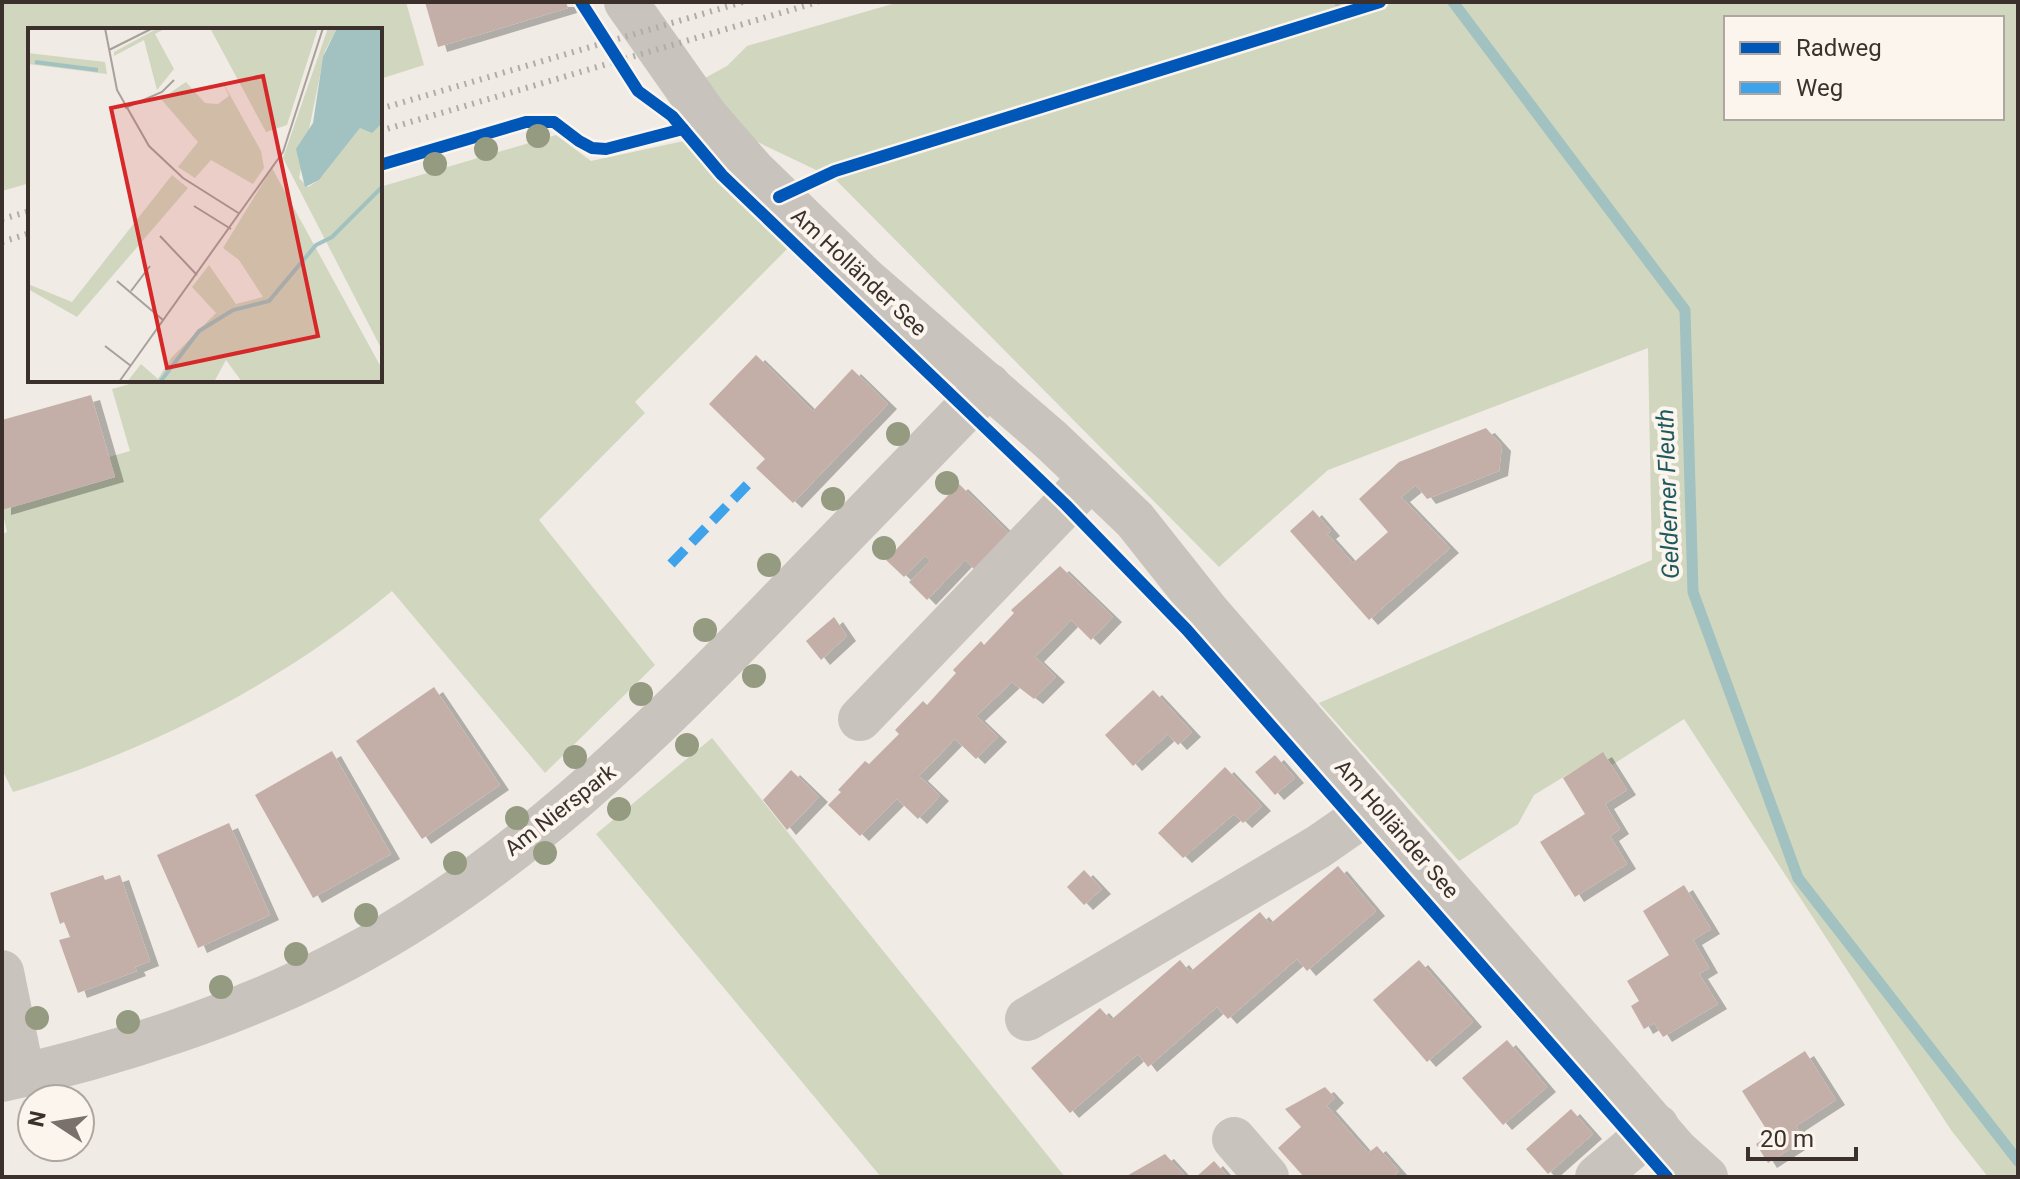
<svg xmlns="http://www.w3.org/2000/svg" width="2020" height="1179" viewBox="0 0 2020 1179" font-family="Roboto,sans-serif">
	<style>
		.green { fill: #d1d6bf; fill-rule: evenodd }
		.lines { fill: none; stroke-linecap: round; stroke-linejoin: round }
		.stream { stroke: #a1c2c1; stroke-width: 11 }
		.building { fill: #c3afa7; filter: url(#shadow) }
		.path { stroke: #c2bbb6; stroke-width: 5; stroke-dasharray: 4 4; stroke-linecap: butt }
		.minor { stroke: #c9c3be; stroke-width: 44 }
		.rail { stroke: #b1aca8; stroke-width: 6; stroke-dasharray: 2 6; stroke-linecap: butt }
		.quiet { stroke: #3fa3eb; stroke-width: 10; stroke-dasharray: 20 10; stroke-linecap: butt }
		.cycleway-casing { stroke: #fbf5ee; stroke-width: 17 }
		.cycleway { stroke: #0057b8; stroke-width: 12 }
		.tree { fill: #959b80 }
		.labels { text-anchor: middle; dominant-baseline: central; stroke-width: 8; stroke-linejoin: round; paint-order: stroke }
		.street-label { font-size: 22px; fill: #3b302b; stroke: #fbf5ee }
		.water-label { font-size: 24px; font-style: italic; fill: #1f5a5e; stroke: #fbf5ee }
		.inset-river { fill: none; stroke: #a1c2c1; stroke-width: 4 }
		.inset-road { fill: none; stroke: #a8a09b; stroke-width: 2 }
		.view { fill: #d62828; fill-opacity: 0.15; stroke: #d62828; stroke-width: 4 }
		.inset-edge { fill: none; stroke: #3b302b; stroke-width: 4 }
	</style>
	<defs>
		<filter id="shadow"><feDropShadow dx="9" dy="5" stdDeviation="0" flood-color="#0004"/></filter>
	</defs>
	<rect width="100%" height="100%" fill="#f0ebe5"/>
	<!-- green -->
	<g class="green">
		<path d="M2 2H406L424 65 380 79V30H30V183L2 191Z"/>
		<path d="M899 2H2018V1177H1988L1951 1130 1684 719 1612 765 1603 753 1534 795 1518 824 1459 861 1319 703 1652 560 1648 348 1328 470 1219 567 835 179 747 137 703 79 727 66 747 46ZM1726 18H2002V118H1726Z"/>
		<path d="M556 135 591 161 684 141 788 248 635 402 645 413 539 520 655 665 545 773 392 591C282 683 150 750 13 792L2 769V534L7 532 2 510 115 477 109 457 130 451 112 389 143 380H380V187Z"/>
		<path d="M712 738 1065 1177H881L596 834Z"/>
	</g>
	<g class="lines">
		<!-- stream -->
		<path class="stream" d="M1453 2 1685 310 1693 592 1798 878 2018 1161"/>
	</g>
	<!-- building -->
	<g class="building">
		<path d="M425 2H566L568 8 438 47Z"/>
		<path d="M756 355 813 411 852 369 888 404 793 503 756 468 765 459 709 404Z"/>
		<path d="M91 395 115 477 2 510V420Z"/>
		<path d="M1486 428 1502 446 1499 471 1427 499 1416 485 1401 497 1450 548 1369 620 1290 531 1313 510 1331 531 1327 534 1353 563 1388 532 1359 499 1399 462Z"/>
		<path d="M959 484 1015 539 980 575 965 560 927 600 909 582 930 561 925 556 904 577 886 560Z"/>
		<path d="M1060 566 1113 617 1091 640 1071 620 1035 657 1056 677 1034 699 1012 682 976 716 998 737 976 759 955 739 919 776 940 796 918 819 897 799 860 836 828 805 841 792 838 790 865 761 869 764 899 734 895 730 923 701 927 705 956 673 953 670 981 641 984 645 1014 613 1011 610Z"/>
		<path d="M834 617 847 636 821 660 806 641Z"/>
		<path d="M434 687 500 785 422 839 356 741Z"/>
		<path d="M1153 690 1192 732 1178 745 1168 734 1133 766 1105 735Z"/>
		<path d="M332 751 391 854 313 898 255 795Z"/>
		<path d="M1603 752 1627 790 1605 804 1620 829 1610 836 1627 864 1575 897 1540 842 1585 814 1563 778Z"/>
		<path d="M1275 755 1295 778 1275 795 1255 772Z"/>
		<path d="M1225 767 1262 806 1243 823 1234 814 1183 858 1158 833Z"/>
		<path d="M791 770 819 797 787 830 763 800Z"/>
		<path d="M229 823 270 915 198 948 157 855Z"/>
		<path d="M1338 866 1376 911 1307 971 1297 959 1228 1019 1217 1007 1148 1067 1138 1054 1070 1113 1031 1068 1100 1008 1111 1020 1180 960 1190 972 1260 912 1270 924Z"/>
		<path d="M1084 870 1102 889 1084 905 1067 887Z"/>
		<path d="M103 875 105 880 120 875 150 961 135 967 137 971 78 993 59 940 70 937 64 922 60 924 50 893Z"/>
		<path d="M1684 885 1711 929 1693 940 1709 968 1699 974 1718 1004 1663 1037 1654 1023 1644 1029 1631 1006 1639 1001 1627 981 1669 955 1643 911Z"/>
		<path d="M1419 960 1473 1022 1427 1062 1373 1000Z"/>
		<path d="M1507 1040 1547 1087 1503 1125 1462 1078Z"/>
		<path d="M1805 1051 1836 1100 1796 1126 1804 1140 1768 1163 1756 1144 1770 1135 1742 1091Z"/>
		<path d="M1325 1087 1335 1098 1327 1106 1368 1153 1377 1146 1399 1171 1392 1177H1304L1278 1148 1301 1127 1285 1109Z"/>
		<path d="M1571 1109 1593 1134 1548 1174 1526 1149Z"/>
		<path d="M1165 1154 1186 1177H1125Z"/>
		<path d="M1214 1161 1228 1177H1196Z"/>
	</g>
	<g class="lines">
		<!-- path -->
		<path class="path" d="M1337 2 1340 15"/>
		<!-- minor -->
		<g class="minor">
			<path d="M626 2 706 116 753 170 866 280 1051 440 1135 520 1208 612 1676 1150 1706 1177"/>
			<path d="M860 719 1091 478"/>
			<path d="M2 972 23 1075"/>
			<path d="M1027 1019 1318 847 1377 806"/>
			<path d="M2 1080C111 1057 247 1012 346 959 511 872 645 740 774 607 846 533 917 460 989 385"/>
			<path d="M1234 1139 1267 1177"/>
			<path d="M1597 1177 1657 1126"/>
		</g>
		<!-- rail -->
		<g class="rail">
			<path d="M380 109 743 2"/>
			<path d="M380 131 818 2"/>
			<path d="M2 219 30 211"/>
			<path d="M2 242 30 233"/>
		</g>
		<!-- quiet -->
		<path class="quiet" d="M671 564 750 482"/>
		<defs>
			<g id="cycleway">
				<path d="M581 2 638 91 672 116 722 175 1066 505 1187 630 1667 1177"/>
				<path d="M380 165 526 122H554L579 141 592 148 606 149 683 129"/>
				<path d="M779 197 835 171 1380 2"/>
			</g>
		</defs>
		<!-- cycleway casing -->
		<use href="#cycleway" class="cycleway-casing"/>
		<!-- cycleway -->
		<use href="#cycleway" class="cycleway"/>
	</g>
	<!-- trees -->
	<g class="tree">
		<circle cx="538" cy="136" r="12"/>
		<circle cx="486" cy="149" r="12"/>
		<circle cx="435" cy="164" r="12"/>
		<circle cx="898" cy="434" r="12"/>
		<circle cx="947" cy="483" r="12"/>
		<circle cx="833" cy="499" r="12"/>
		<circle cx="884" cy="548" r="12"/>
		<circle cx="769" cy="565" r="12"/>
		<circle cx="705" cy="630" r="12"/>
		<circle cx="754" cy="676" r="12"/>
		<circle cx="641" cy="694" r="12"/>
		<circle cx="687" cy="745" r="12"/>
		<circle cx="575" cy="757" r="12"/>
		<circle cx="619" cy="809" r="12"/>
		<circle cx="517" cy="818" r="12"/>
		<circle cx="545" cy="853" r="12"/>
		<circle cx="455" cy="863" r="12"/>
		<circle cx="366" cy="915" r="12"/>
		<circle cx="296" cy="954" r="12"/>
		<circle cx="221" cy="987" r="12"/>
		<circle cx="37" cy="1018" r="12"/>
		<circle cx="128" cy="1022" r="12"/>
	</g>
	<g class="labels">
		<!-- street labels -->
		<g class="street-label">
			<text transform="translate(859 272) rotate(43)">Am Holländer See</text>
			<text transform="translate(560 810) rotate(-38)">Am Nierspark</text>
			<text transform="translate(1397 829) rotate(49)">Am Holländer See</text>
		</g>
		<!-- water labels -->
		<g class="water-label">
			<text transform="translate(1668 494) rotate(-92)">Gelderner Fleuth</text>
		</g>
	</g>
	<!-- overview -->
	<g transform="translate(28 28)">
		<rect width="354" height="354" fill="#f0ebe5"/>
		<path d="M130 0H138L127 6 146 41 129 62 116 12 86 28V24ZM182 0H290L259 97 238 104ZM300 0H309L297 23 271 150 280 159 291 152 332 100 354 92V77V322L255 130ZM0 25 77 34 79 46 0 36ZM192 49 233 123 236 140 225 156 183 132 167 150 150 139 170 114 133 71 158 54 177 75 190 76 201 68ZM244 140 354 341V354H214L198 332 186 354H99L113 336 130 351 143 330 188 285 164 259 181 237 208 276 235 269 211 232 195 220ZM144 147 160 160 49 289 0 261V256L44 274Z" fill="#d1d6bf"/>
		<path d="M309 0H354L353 96 344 105 332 100 291 152 277 159 268 121 285 95 295 29Z" fill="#a1c2c1"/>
		<path class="inset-river" d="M7 34 70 42M132 354 171 303 205 282 241 273 288 217 304 209 354 159"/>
		<path class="inset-road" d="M77 0 89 62 121 118 155 150 212 186M81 22 125 0M97 80 134 64 146 52M166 178 203 201M132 208 169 247M89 253 135 292M103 263 122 238M77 318 103 338M91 354 255 124 295 0"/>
		<path class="view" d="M235 48 290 308 139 340 83 80Z"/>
		<rect width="354" height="354" class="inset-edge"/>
	</g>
	<!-- border -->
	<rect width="2020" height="1179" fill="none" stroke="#3b302b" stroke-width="8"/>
	<!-- legend -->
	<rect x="1724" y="16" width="280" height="104" fill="#fbf5ee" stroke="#aea6a0" stroke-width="2"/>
	<rect x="1740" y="42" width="40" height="12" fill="#0057b8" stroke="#aea6a0" stroke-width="2"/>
	<text x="1796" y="56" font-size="24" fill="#3b302b">Radweg</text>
	<rect x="1740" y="82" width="40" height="12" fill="#3fa3eb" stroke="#aea6a0" stroke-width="2"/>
	<text x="1796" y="96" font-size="24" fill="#3b302b">Weg</text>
	<!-- north arrow -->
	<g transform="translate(56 1123) rotate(282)"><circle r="38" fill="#fbf5ee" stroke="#aea6a0" stroke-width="2"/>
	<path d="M0-6L14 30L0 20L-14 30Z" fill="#7a716c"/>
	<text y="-12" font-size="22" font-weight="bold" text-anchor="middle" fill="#3b302b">N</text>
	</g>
	<!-- scale -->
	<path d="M1748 1147v12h108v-12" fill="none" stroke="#3b302b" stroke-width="4"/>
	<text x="1760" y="1147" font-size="24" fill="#3b302b" stroke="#fbf5ee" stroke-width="6" paint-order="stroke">20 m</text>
</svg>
